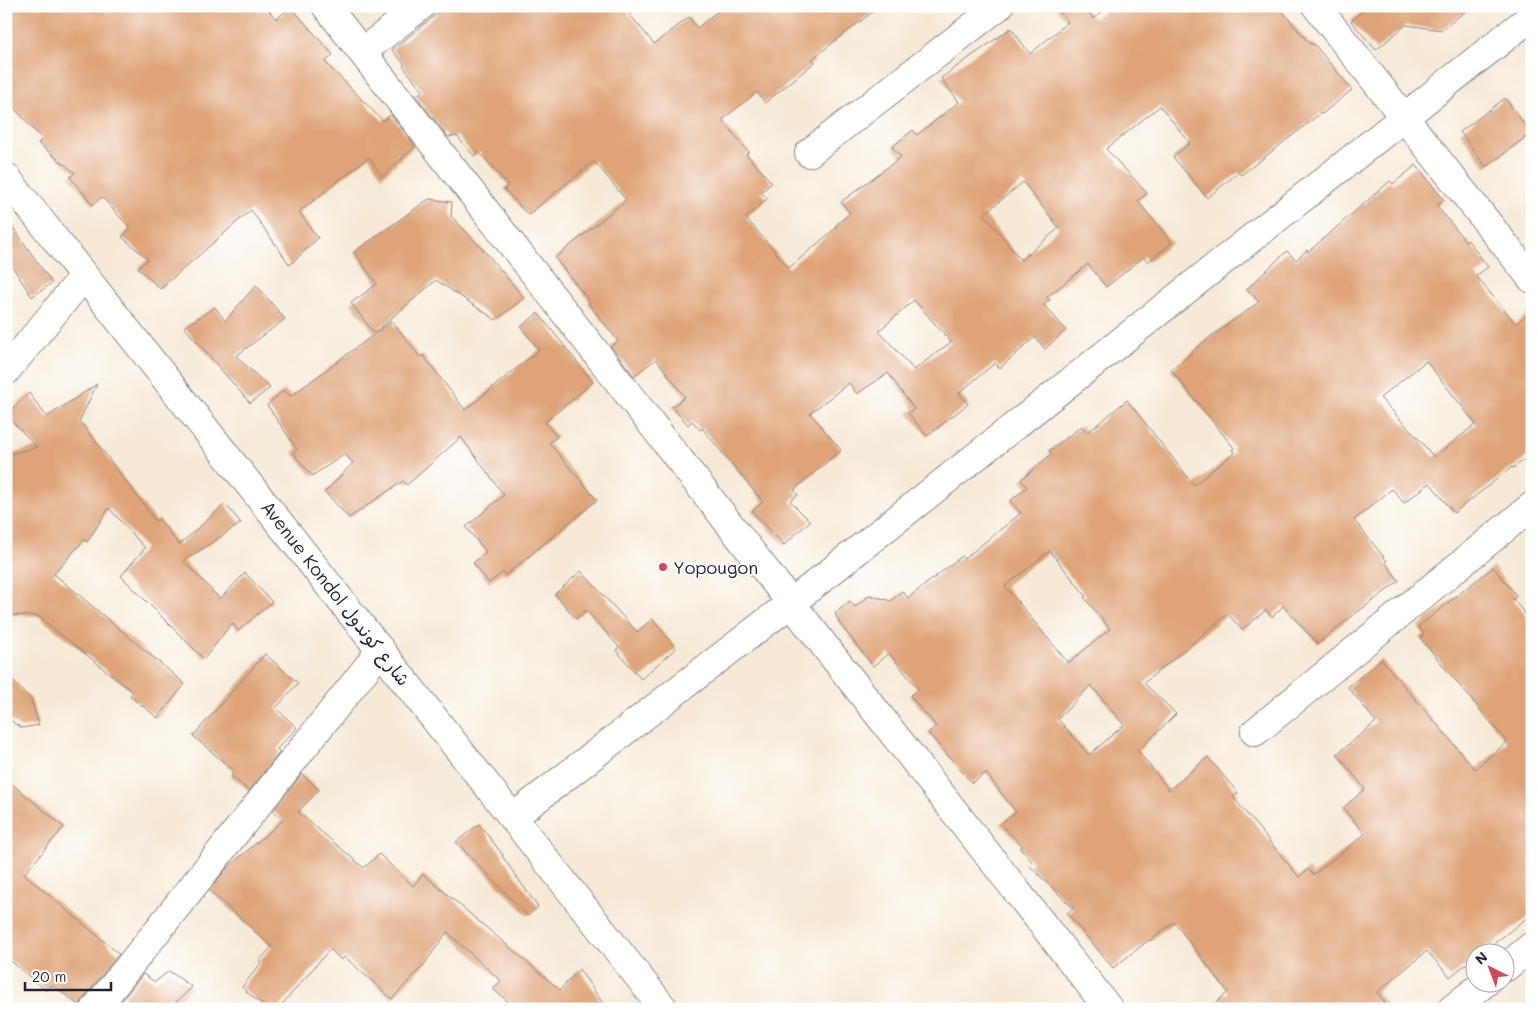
<svg xmlns="http://www.w3.org/2000/svg" width="1538" height="1015" viewBox="0 0 1538 1015" font-family="Mali,'Playpen Sans Arabic',sans-serif">
	<style>
		.building { fill: #dea376; fill-rule: evenodd }
		.lines { fill: none; stroke-linecap: round; stroke-linejoin: round }
		.minor-casing { stroke: #8c8689; stroke-width: 30 }
		.tertiary-casing { stroke: #8c8689; stroke-width: 30 }
		.minor { stroke: #fff; stroke-width: 28 }
		.tertiary { stroke: #fff; stroke-width: 28 }
		.poi-dot { fill: #d1495b; stroke: #fff; stroke-width: 2 }
		.labels { text-anchor: middle; dominant-baseline: central; stroke-width: 4; stroke-linejoin: round; paint-order: stroke }
		.poi-label { font-size: 18px; fill: #22223b; stroke: #fff; text-anchor: start }
		.street-label { font-size: 18px; fill: #22223b; stroke: #fff }
	</style>
	<rect width="100%" height="100%" fill="#fff"/>
	<filter id="ink" filterUnits="userSpaceOnUse"><feTurbulence type="fractalNoise" baseFrequency=".02" numOctaves="2"/><feDisplacementMap in="SourceGraphic" scale="10" xChannelSelector="R" yChannelSelector="G"/><feConvolveMatrix kernelMatrix="1 2 1 2 8 2 1 2 1" color-interpolation-filters="sRGB"/></filter>
	<filter id="wash" filterUnits="userSpaceOnUse"><feTurbulence type="fractalNoise" baseFrequency=".0096" numOctaves="4" result="noise"/><feDisplacementMap in="SourceGraphic" scale="20" xChannelSelector="R" yChannelSelector="G"/><feGaussianBlur stdDeviation="1.12" result="paint"/><feColorMatrix in="noise" values="0 0 0 0 0 0 0 0 0 0 0 0 0 0 0 0 0 1.4 0 .05"/><feComposite in="paint" operator="in"/></filter>
	<g filter="url(#wash)">
		<rect width="100%" height="100%" fill="#f6ead7"/>
		<g id="blocks">
			<!-- building -->
			<g class="building">
				<path d="M6 6H265L276 19 291 7 333 55 325 62 383 121 391 115 415 146 382 177 369 157 299 212 318 238 290 265 251 210 160 289 138 268 148 259 122 237 130 228 102 197 93 205 70 177 75 173 38 143 42 139 6 99Z"/>
				<path d="M447 6H623L654 44 689 17 697 28 724 6H880L812 59 815 62 765 103 757 92 722 120 749 152 746 154 772 183 761 192 767 199 746 218 789 268 837 227 835 226 850 213 841 202 901 157 892 147 913 130 917 135 959 102 941 78 1011 28 1030 54 1068 22 1055 6H1083L1094 19 1109 6H1278L1310 44H1314L1352 90 1322 114 1321 113 1266 156 1241 175 1239 172 1207 198 1173 157 1190 143 1160 106 1106 149 1147 193 1138 201 1172 243 1148 262 1144 257 1106 287 1088 264 1047 297 1049 300 1044 305 1066 330 1045 349 1035 337 1000 368 995 363 959 393 968 404 927 436 908 413 914 409 888 373 857 394 849 383 810 413 841 450 794 490 798 495 790 501 810 521 784 545 752 511 763 502 702 428 700 430 692 421 688 425 672 407 685 397 656 359 634 376 611 346 618 341 588 303 590 302 555 258 626 200 594 161 528 215 504 189 508 185 479 152 474 156 457 136 448 137 416 96 423 91 403 66 405 65 392 50ZM1023 182 1059 228 1021 260 984 214ZM914 300 951 342 914 370 879 331Z"/>
				<path d="M1368 6H1472L1442 30 1406 25 1376 50 1351 21Z"/>
				<path d="M1505 98 1531 133 1486 167 1460 132Z"/>
				<path d="M1416 165 1444 200 1437 206 1466 242 1468 240 1488 267 1476 276 1516 324 1532 310V453L1513 468 1512 467 1454 513 1430 483 1404 503 1392 489 1354 520 1387 561 1385 562 1399 581 1347 620 1318 644 1283 606 1272 617 1266 610 1242 630 1228 614 1144 683 1176 714 1138 751 1169 790 1208 757 1238 793 1233 797 1299 877 1308 869 1313 875 1365 834 1343 808 1365 789 1337 754 1376 722 1348 687 1381 659 1475 769 1507 742 1420 638 1424 634 1418 627 1493 567 1517 596 1513 599 1532 623V914L1491 946 1489 944 1480 952H1476V956L1450 977 1427 951 1377 992 1390 1009H1209L1228 992 1174 922 1150 941 1149 940 1113 968 1067 913 1073 908 1030 866 1033 863 1020 848 1023 846 1000 824 1016 812 986 773 972 783 928 733 936 726 910 696 918 689 889 653 873 666 840 624 835 613 850 601 855 607 870 595 891 601 902 591 908 598 962 556 964 559 1021 513 1010 501 1027 487 1021 480 1051 454 1049 451 1082 426 1087 433 1127 400 1194 485 1235 452 1232 450 1234 448 1171 370 1210 337 1259 302 1247 289 1287 251 1296 260 1307 250 1308 252 1390 181 1393 184ZM1426 361 1476 424 1434 457 1416 436 1380 398ZM1050 551 1086 596 1084 597 1110 629 1068 663 1005 586ZM1091 685 1124 725 1089 755 1058 719Z"/>
				<path d="M429 199 452 202 451 216 490 257 524 298 496 320 436 280 374 333 351 303 377 284 354 252Z"/>
				<path d="M6 217 52 283 32 297 6 257Z"/>
				<path d="M256 285 285 319 236 356 270 388 250 403 184 327 215 307 225 321Z"/>
				<path d="M538 313 593 382 545 422 557 437 549 443 597 500 506 575 503 572 489 583 473 563 486 552 466 527 504 495 461 437 407 485 403 481 349 518 325 492 353 463 345 454 312 476 293 453 297 449 267 405 284 390 291 396 392 321 420 357 423 355 465 410 539 350 521 327Z"/>
				<path d="M97 384 79 422 84 426 156 521 159 519 179 545 225 504 241 523 184 561 220 599 245 573 272 602 238 631 232 623 204 659 121 576 145 548 109 508 87 542 84 540 54 574 185 684 158 718 130 696 133 692 38 616 6 615V455L37 447 6 415 29 393 47 417Z"/>
				<path d="M581 571 637 632 652 619 676 648 641 679 616 650 619 647 586 610 576 619 555 594Z"/>
				<path d="M265 654 298 683 276 708 297 728 277 749 280 752 249 791 231 776 234 771 193 736Z"/>
				<path d="M6 674 31 699 39 725 21 728 6 717Z"/>
				<path d="M302 774 319 790 298 812 364 868 379 854 413 886 423 874 560 990 579 969 607 1009H517L493 989 501 981 447 932 423 966 392 999 345 957 341 960 330 949 278 1009H268L249 994 242 987 261 963 259 961 272 947 209 890 227 868 283 820 273 811Z"/>
				<path d="M6 779 64 827 24 874 119 954 83 999 80 1006 52 985 47 991 6 957Z"/>
				<path d="M479 824 503 855 502 856 538 907 528 916 456 842Z"/>
				<path d="M169 971 192 987 169 1009H115L143 974 155 982Z"/>
			</g>
		</g>
	</g>
	<g filter="url(#ink)">
		<use href="#blocks" fill-opacity="0" stroke="#8c8689" stroke-width="1"/>
		<g class="lines">
			<defs>
				<g id="minor">
					<path d="M326 6 791 603 1109 1009"/>
					<path d="M1316 6 1532 279"/>
					<path d="M362 52 421 6"/>
					<path d="M809 153 999 6"/>
					<path d="M6 371 84 276"/>
					<path d="M1255 732 1532 506"/>
					<path d="M512 818 791 603 1532 16"/>
					<path d="M1506 967 1532 946"/>
					<path d="M95 1009 381 650"/>
					<path d="M1452 1009 1486 982"/>
				</g>
				<path id="tertiary" d="M6 177 664 1009"/>
			</defs>
			<!-- minor casing -->
			<use href="#minor" class="minor-casing"/>
			<!-- tertiary casing -->
			<use href="#tertiary" class="tertiary-casing"/>
			<!-- minor -->
			<use href="#minor" class="minor"/>
			<!-- tertiary -->
			<use href="#tertiary" class="tertiary"/>
		</g>
	</g>
	<!-- markers -->
	<circle class="poi-dot" cx="663" cy="567" r="5"/>
	<g class="labels">
		<!-- poi labels -->
		<g class="poi-label">
			<text x="673" y="567">Yopougon</text>
		</g>
		<!-- street labels -->
		<g class="street-label">
			<text transform="translate(336 593) rotate(52)">Avenue Kondol شارع كوندول</text>
		</g>
	</g>
	<!-- margin -->
	<rect width="1538" height="1015" fill="none" stroke="#fff" stroke-width="25"/>
	<!-- north arrow -->
	<g transform="translate(1490 968) rotate(318)"><circle r="24" fill="#ffffff" stroke="#a7a7b1"/>
	<path d="M0-4L9 19L0 12L-9 19Z" fill="#d1495b"/>
	<text y="-8" font-size="14" font-weight="bold" text-anchor="middle" fill="#22223b">N</text>
	</g>
	<!-- scale -->
	<path d="M25 982v8h86v-8" fill="none" stroke="#22223b" stroke-width="2.5"/>
	<text x="32" y="982" font-size="15" fill="#22223b" stroke="#ffffff" stroke-width="4" paint-order="stroke">20 m</text>
</svg>
